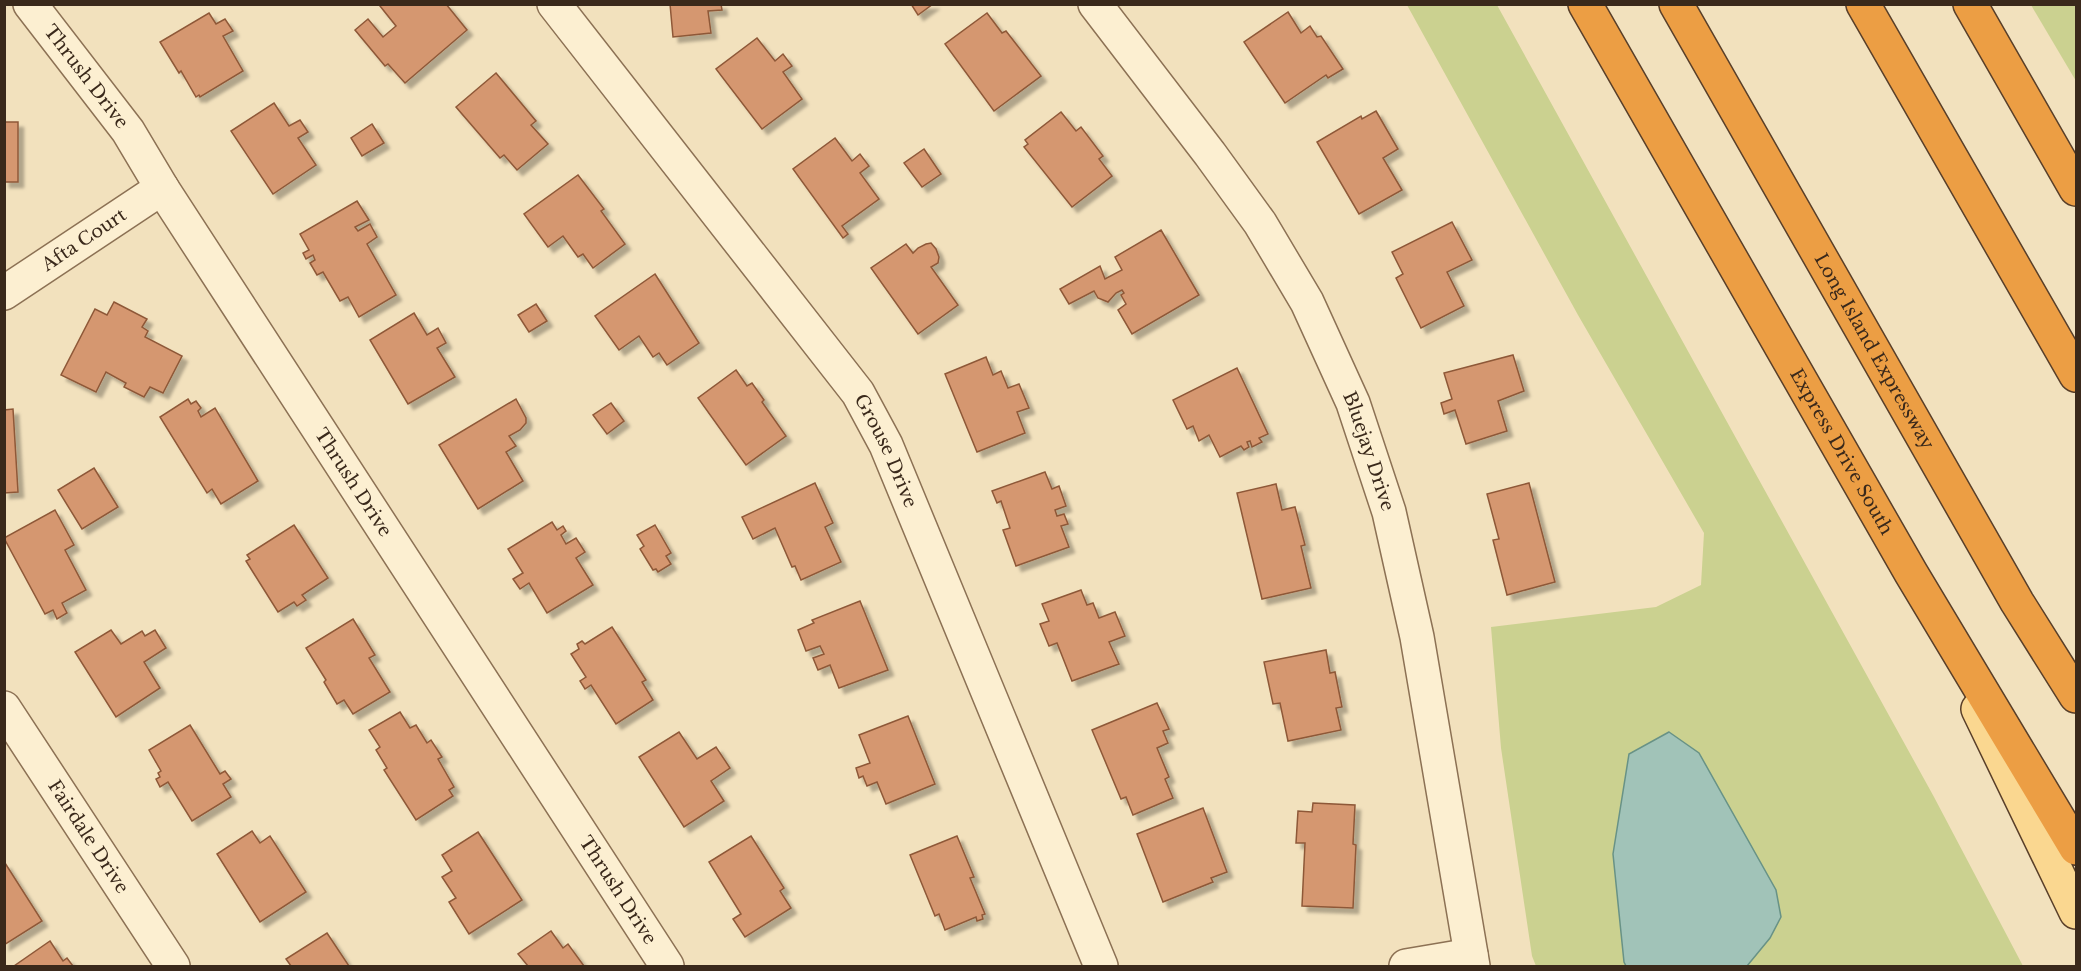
<svg xmlns="http://www.w3.org/2000/svg" width="2081" height="971" viewBox="0 0 2081 971" font-family="'Libre Baskerville',serif">
	<style>
		.green { fill: #cbd190 }
		.water { fill: #a1c3b8; stroke: #689286; stroke-width: 1.5 }
		.building { fill: #d5976f; stroke: #8e5838; stroke-width: 1.5; filter: url(#shadow) }
		.lines { fill: none; stroke-linecap: round; stroke-linejoin: round }
		.minor-casing { stroke: #8c7154; stroke-width: 36 }
		.major-casing { stroke: #593f29; stroke-width: 36 }
		.highway-casing { stroke: #593f29; stroke-width: 36 }
		.minor { stroke: #fcefd1; stroke-width: 33 }
		.major { stroke: #fad790; stroke-width: 33 }
		.highway { stroke: #ec9e44; stroke-width: 33 }
		.labels { text-anchor: middle; dominant-baseline: central; stroke-width: 4.5; stroke-linejoin: round; paint-order: stroke }
		.street-label { font-size: 18px; fill: #3a291b; stroke: #f9ebce }
	</style>
	<defs>
		<filter id="shadow"><feDropShadow dx="5.5" dy="5.5" stdDeviation="1.5" flood-color="#0004"/></filter>
	</defs>
	<rect width="100%" height="100%" fill="#f2e1bd"/>
	<!-- green -->
	<g class="green">
		<path d="M1407 5H1497L1934 797 2023 966H1747L1770 938 1669 732 1629 755 1613 854 1626 966H1536L1532 956 1501 748 1491 627 1656 607 1701 585 1704 533 1578 315Z"/>
		<path d="M2031 5H2076V81Z"/>
	</g>
	<!-- water -->
	<path class="water" d="M1669 732 1699 753 1776 890 1781 917 1770 938 1747 966H1626L1624 962 1613 854 1629 754Z"/>
	<!-- building -->
	<g class="building">
		<path d="M382 4H446L467 30 405 83 388 64 385 66 355 30 368 19 383 37 396 26 380 6Z"/>
		<path d="M670 4H721L722 10 708 11 711 33 673 37Z"/>
		<path d="M911 4H933L918 15Z"/>
		<path d="M1288 12 1301 33 1310 26 1317 37 1321 36 1343 69 1328 78 1326 75 1285 103 1244 42Z"/>
		<path d="M209 13 216 24 225 19 233 31 223 36 243 71 200 97 199 95 196 97 181 71 179 73 160 42Z"/>
		<path d="M987 13 1002 33 1006 31 1041 76 994 111 945 44Z"/>
		<path d="M757 38 775 61 783 54 792 66 783 72 802 99 762 129 716 69Z"/>
		<path d="M496 73 536 121 531 125 548 144 517 170 504 155 500 158 456 107Z"/>
		<path d="M274 103 289 126 300 120 308 132 298 138 316 165 273 194 231 131Z"/>
		<path d="M1376 111 1398 149 1383 158 1402 190 1359 214 1317 142 1361 116 1362 119Z"/>
		<path d="M1061 112 1076 131 1081 127 1103 156 1099 159 1112 176 1072 207 1024 147 1028 144 1025 140Z"/>
		<rect x="4" y="122" width="14" height="60"/>
		<path d="M372 124 384 143 362 156 351 138Z"/>
		<path d="M835 138 852 161 860 154 869 166 860 173 879 199 842 226 848 234 843 238 793 169Z"/>
		<path d="M924 149 941 174 922 187 904 163Z"/>
		<path d="M578 175 604 209 601 211 625 244 593 268 583 254 578 257 563 236 548 247 524 214Z"/>
		<path d="M357 201 369 220 355 227 358 231 370 224 377 237 367 244 396 295 359 317 348 297 340 301 323 272 317 275 310 263 315 260 313 255 306 259 303 253 309 250 300 234Z"/>
		<path d="M1452 222 1472 260 1447 272 1464 306 1421 328 1396 278 1403 274 1392 252Z"/>
		<path d="M1161 230 1199 295 1132 334 1118 310 1126 304 1121 295 1124 293 1122 290 1116 293 1108 302 1098 298 1094 291 1069 304 1060 289 1100 266 1105 279 1122 270 1115 257Z"/>
		<path d="M931 243 936 249 939 257 938 263 931 267 958 305 918 334 871 268 906 244 913 253 918 248 926 244Z"/>
		<path d="M655 274 699 343 667 365 659 353 653 357 639 336 619 350 595 316Z"/>
		<path d="M114 302 147 319 142 327 148 331 145 337 182 356 163 393 150 387 144 397 124 387 126 383 106 372 96 392 61 375 95 309 107 315Z"/>
		<path d="M536 304 547 321 529 332 518 315Z"/>
		<path d="M414 313 427 335 438 328 446 343 437 348 455 377 408 404 370 340Z"/>
		<path d="M1513 355 1524 391 1498 401 1507 431 1466 444 1455 410 1444 414 1441 403 1452 399 1444 373Z"/>
		<path d="M986 357 993 375 1001 371 1008 388 1019 384 1029 408 1017 412 1025 433 977 452 945 374Z"/>
		<path d="M1237 368 1268 434 1259 438 1262 442 1252 447 1250 441 1247 442 1249 447 1244 450 1241 446 1220 457 1209 435 1199 441 1193 426 1187 429 1173 400Z"/>
		<path d="M736 370 747 386 752 383 764 400 762 402 786 436 746 465 698 398Z"/>
		<path d="M188 399 191 404 196 401 201 408 198 411 201 417 215 408 258 481 221 504 212 489 207 493 160 417Z"/>
		<path d="M516 399 526 418V423L520 430 509 436 516 446 506 452 523 481 478 509 439 445Z"/>
		<path d="M611 403 624 421 607 434 593 415Z"/>
		<path d="M13 409 18 492 4 493V410Z"/>
		<path d="M94 468 118 507 82 529 58 490Z"/>
		<path d="M1045 472 1052 489 1059 486 1066 506 1055 510 1057 516 1064 514 1068 524 1061 526 1069 547 1016 566 1003 530 1010 528 1001 501 997 503 992 491Z"/>
		<path d="M815 483 833 523 825 527 841 562 801 580 795 566 792 567 775 528 753 539 742 517Z"/>
		<path d="M1529 483 1555 582 1507 595 1493 540 1499 539 1487 494Z"/>
		<path d="M1276 484 1282 510 1295 507 1305 545 1301 546 1311 588 1262 599 1237 493Z"/>
		<path d="M55 510 74 545 65 550 86 590 62 603 67 613 57 619 53 610 45 614 4 538Z"/>
		<path d="M552 522 557 530 563 526 566 531 561 535 566 544 576 538 585 552 576 558 593 585 547 613 529 583 520 589 513 579 523 573 508 549Z"/>
		<path d="M294 525 328 578 302 595 306 600 297 606 294 602 278 612 246 561 250 559 247 555Z"/>
		<path d="M655 525 671 553 666 556 671 564 658 572 656 569 653 570 640 549 644 546 637 535Z"/>
		<path d="M1081 590 1087 605 1093 603 1099 618 1115 612 1125 636 1109 642 1119 664 1072 681 1057 643 1049 646 1040 624 1049 621 1042 604Z"/>
		<path d="M860 601 888 670 839 688 830 665 818 670 813 658 824 654 820 646 806 651 798 630 814 623 812 620Z"/>
		<path d="M353 619 375 655 369 658 390 692 353 714 344 700 337 704 324 682 326 680 306 648Z"/>
		<path d="M612 627 646 680 642 682 653 700 616 724 591 685 585 689 580 681 586 677 571 654 579 649 577 644 582 641 585 644Z"/>
		<path d="M111 630 121 644 142 631 145 636 155 630 166 648 144 662 160 688 116 717 75 652Z"/>
		<path d="M1326 650 1330 673 1335 672 1342 707 1336 708 1341 730 1288 741 1280 703 1273 704 1264 662Z"/>
		<path d="M1157 703 1169 729 1163 731 1168 743 1157 748 1169 777 1165 779 1173 798 1133 815 1126 797 1121 799 1092 730Z"/>
		<path d="M400 712 410 728 416 725 427 743 431 740 442 757 438 759 454 787 449 790 453 796 416 820 384 770 387 768 376 750 380 747 369 730Z"/>
		<path d="M908 716 935 784 886 804 877 782 867 786 863 776 859 778 856 768 870 763 859 735Z"/>
		<path d="M190 725 220 774 225 771 231 779 223 784 231 797 192 821 168 782 160 787 156 779 160 777 158 773 161 771 149 750Z"/>
		<path d="M679 732 697 759 716 747 730 768 711 781 724 801 684 827 639 757Z"/>
		<path d="M1313 803 1355 805 1353 844 1356 845 1353 908 1302 906 1305 843H1296L1298 811 1312 812Z"/>
		<path d="M1203 808 1227 872 1211 878 1213 882 1163 902 1137 834Z"/>
		<path d="M252 831 260 843 270 836 306 892 260 922 217 854Z"/>
		<path d="M478 832 522 900 469 934 449 902 456 898 442 877 452 871 442 855Z"/>
		<path d="M751 836 784 888 780 891 791 908 745 937 733 919 741 914 709 862Z"/>
		<path d="M957 836 974 877 970 878 985 914 982 915 983 919 977 921 976 917 945 930 939 914 935 916 910 855Z"/>
		<path d="M5 863 42 921 4 945V864Z"/>
		<path d="M551 931 563 948 568 944 584 966H528L518 954Z"/>
		<path d="M327 933 349 966H291L286 959Z"/>
		<path d="M50 941 63 961 67 958 73 966H14Z"/>
	</g>
	<g class="lines">
		<defs>
			<g id="minor">
				<path id="s1" d="M30 4 128 131 162 188 667 966"/>
				<path id="s2" d="M554 4 858 393 886 445 1101 966"/>
				<path id="s3" d="M1095 4 1210 154 1260 223 1307 302 1353 403 1389 512 1417 637 1473 966"/>
				<path id="s4" d="M4 293 162 188"/>
				<path id="s5" d="M4 708 173 966"/>
				<path d="M1406 966 1471 955"/>
			</g>
			<path id="major" d="M1978 709 2076 912"/>
			<g id="highway">
				<path id="s6" d="M1585 4 1911 573 2076 848"/>
				<path id="s7" d="M1676 4 2017 602 2076 696"/>
				<path d="M1863 4 2076 375"/>
				<path d="M1970 4 2076 189"/>
			</g>
		</defs>
		<!-- minor casing -->
		<use href="#minor" class="minor-casing"/>
		<!-- major casing -->
		<use href="#major" class="major-casing"/>
		<!-- highway casing -->
		<use href="#highway" class="highway-casing"/>
		<!-- minor -->
		<use href="#minor" class="minor"/>
		<!-- major -->
		<use href="#major" class="major"/>
		<!-- highway -->
		<use href="#highway" class="highway"/>
	</g>
	<g class="labels">
		<!-- street labels -->
		<g class="street-label">
			<text stroke="none"><textPath href="#s1" startOffset="92">Thrush Drive</textPath></text>
			<text stroke="none"><textPath href="#s4" startOffset="96">Afta Court</textPath></text>
			<text stroke="none"><textPath href="#s7" startOffset="400">Long Island Expressway</textPath></text>
			<text stroke="none"><textPath href="#s3" startOffset="528">Bluejay Drive</textPath></text>
			<text stroke="none"><textPath href="#s2" startOffset="558">Grouse Drive</textPath></text>
			<text stroke="none"><textPath href="#s6" startOffset="516">Express Drive South</textPath></text>
			<text stroke="none"><textPath href="#s1" startOffset="578">Thrush Drive</textPath></text>
			<text stroke="none"><textPath href="#s5" startOffset="154">Fairdale Drive</textPath></text>
			<text stroke="none"><textPath href="#s1" startOffset="1064">Thrush Drive</textPath></text>
		</g>
	</g>
	<!-- border -->
	<rect width="2081" height="971" fill="none" stroke="#3a291b" stroke-width="12"/>
</svg>
